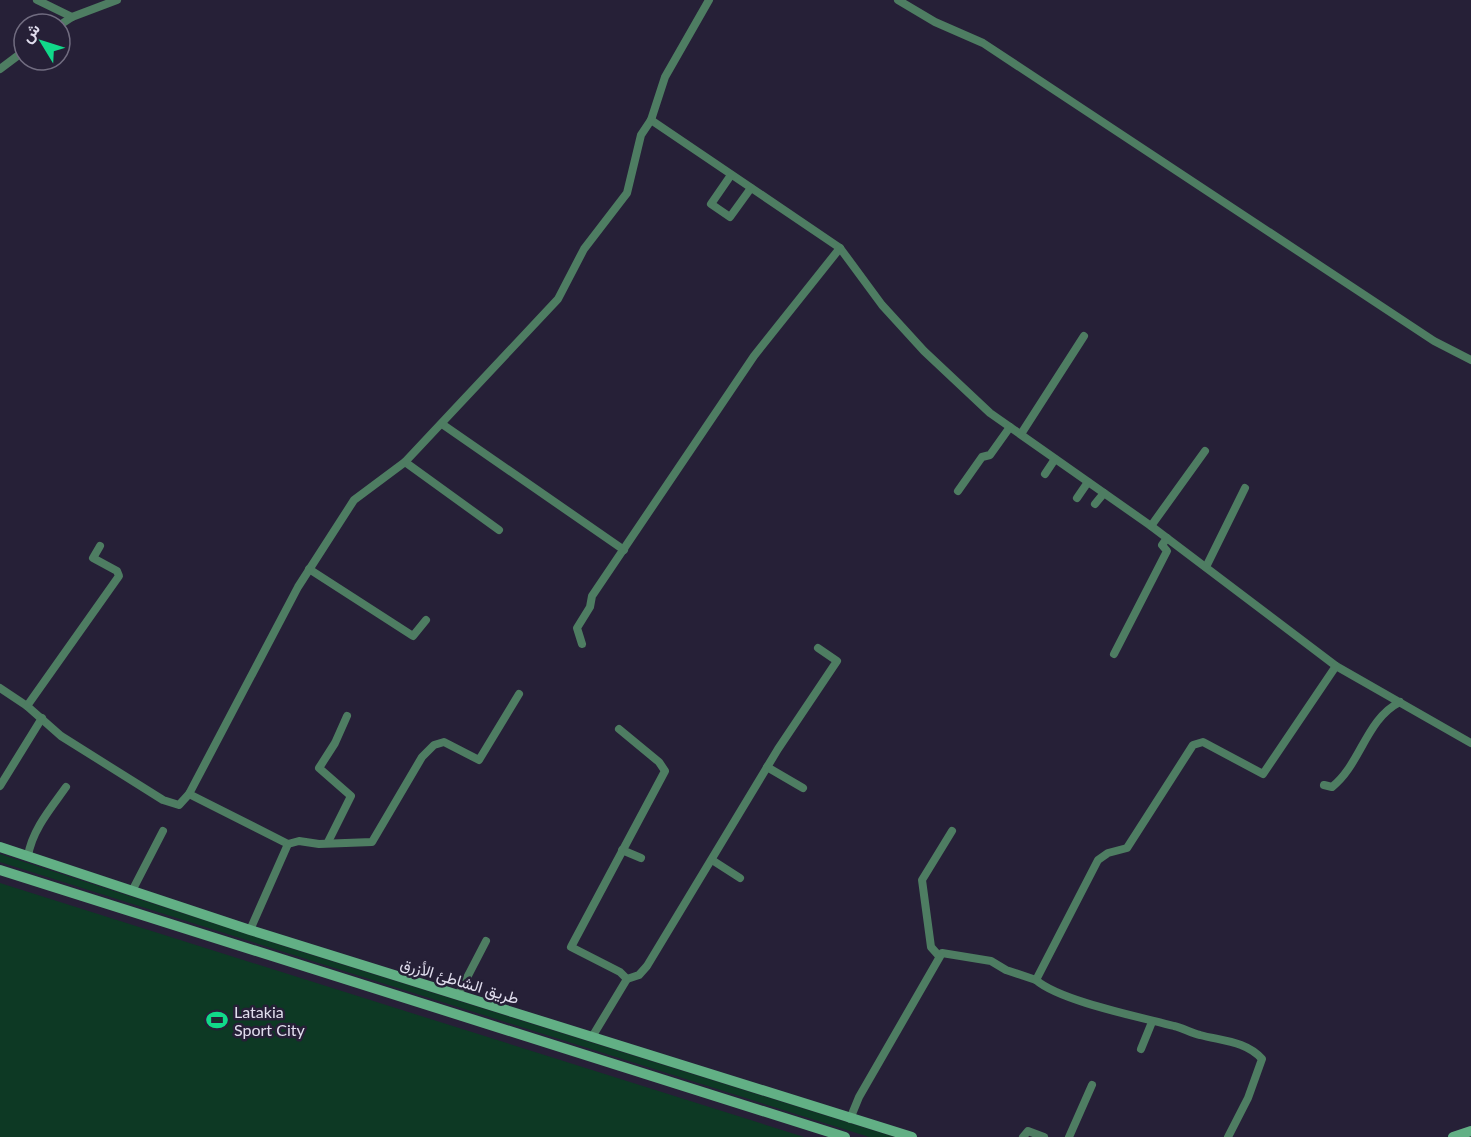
<svg xmlns="http://www.w3.org/2000/svg" width="1471" height="1137" viewBox="0 0 1471 1137" font-family="Lato,Vazirmatn,sans-serif">
	<style>
		.green { fill: #0d3924 }
		.lines { fill: none; stroke-linecap: round; stroke-linejoin: round }
		.minor { stroke: #4e7d62; stroke-width: 8 }
		.secondary { stroke: #62b085; stroke-width: 10 }
		.labels { text-anchor: middle; dominant-baseline: central; stroke-width: 5; stroke-linejoin: round; paint-order: stroke }
		.street-label { font-size: 16px; fill: #e1deee; stroke: #262037 }
		.poi-label { font-size: 16px; fill: #e1deee; stroke: #262037; text-anchor: start }
	</style>
	<rect width="100%" height="100%" fill="#262037"/>
	<!-- green -->
	<g class="green">
		<path d="M0 854 286 947 894 1137H869L0 862Z"/>
		<path d="M0 883 804 1137H0Z"/>
	</g>
	<g class="lines">
		<!-- minor -->
		<g class="minor">
			<path d="M37 0 72 17"/>
			<path d="M898 0 935 22 983 43 1434 341 1471 360"/>
			<path d="M60 25 72 17 117 0"/>
			<path d="M0 69 24 51"/>
			<path d="M651 120 840 248 882 305 924 351 990 413 1151 526 1336 666 1471 743"/>
			<path d="M731 175 711 204 730 217 751 188"/>
			<path d="M442 424 624 550"/>
			<path d="M1021 434 1084 336"/>
			<path d="M405 462 499 530"/>
			<path d="M1045 474 1055 459"/>
			<path d="M958 491 982 457 990 455 1010 427"/>
			<path d="M1077 498 1088 482"/>
			<path d="M1095 504 1104 493"/>
			<path d="M1151 526 1205 451"/>
			<path d="M1206 567 1245 488"/>
			<path d="M309 569 413 636 426 620"/>
			<path d="M582 644 577 628 590 607 592 596 754 356 840 248"/>
			<path d="M1114 654 1167 551 1162 545 1167 538"/>
			<path d="M0 688 27 706 61 736 163 800 179 805 189 794 298 587 354 500 405 462 558 299 584 249 627 193 641 135 651 120 665 77 709 0"/>
			<path d="M27 706 119 576 117 571 93 558 100 546"/>
			<path d="M767 767 803 788"/>
			<path d="M1324 785 1332 787C1361 764 1366 719 1400 702"/>
			<path d="M0 786 42 718"/>
			<path d="M189 794 288 844 250 930"/>
			<path d="M328 842 351 796 319 768 335 743 347 716"/>
			<path d="M288 844 299 841 319 844 372 842 422 757 434 745 444 742 479 760 519 694"/>
			<path d="M622 850 641 858"/>
			<path d="M28 856C32 830 51 808 66 787"/>
			<path d="M712 860 740 878"/>
			<path d="M132 891 163 831"/>
			<path d="M939 956 931 947 922 880 952 831"/>
			<path d="M627 979 639 975 647 966 778 749 837 661 818 648"/>
			<path d="M458 995 486 941"/>
			<path d="M592 1037 627 979 620 972 571 947 665 771 659 762 619 729"/>
			<path d="M1141 1049 1152 1022"/>
			<path d="M850 1119 859 1097 942 953 991 961 1006 970 1036 980"/>
			<path d="M1023 1137 1028 1131 1044 1137"/>
			<path d="M1069 1137 1092 1085"/>
			<path d="M1228 1137 1248 1098 1262 1059C1246 1041 1222 1041 1200 1035 1191 1033 1183 1028 1174 1026 1140 1017 1060 1001 1036 980L1098 860 1108 853 1127 848 1193 745 1203 742 1263 774 1336 666"/>
		</g>
		<!-- secondary -->
		<g class="secondary">
			<path d="M0 847 250 930 912 1137"/>
			<path d="M0 870 845 1137"/>
			<path d="M1453 1137 1471 1131"/>
		</g>
	</g>
	<!-- icons -->
	<defs>
		<symbol id="stadium-bare" viewBox="-9 -9 18 18"><path d="M0-5a6.5 5 0 1 0 0 10a6.5 5 0 1 0 0-10ZM-3.5-1.8h7v3.6h-7Z" fill="#11d98a" stroke="#262037" stroke-width="2.5" paint-order="stroke"/></symbol>
	</defs>
	<g fill-rule="evenodd">
		<use href="#stadium-bare" x="202" y="1005" width="30" height="30"/>
	</g>
	<g class="labels">
		<!-- street labels -->
		<g class="street-label">
			<text transform="translate(460 980) rotate(17)">طريق الشاطئ الأزرق</text>
		</g>
		<!-- poi labels -->
		<g class="poi-label">
			<text x="234" y="1011">Latakia<tspan x="234" dy="18">Sport City</tspan></text>
		</g>
	</g>
	<!-- north arrow -->
	<g transform="translate(42 42) rotate(308)"><circle r="28" fill="#262037" stroke="#716c80" stroke-width="1.5"/>
	<path d="M0-4.5L10 22L0 15L-10 22Z" fill="#11d98a"/>
	<text y="-9" font-size="16" font-weight="bold" text-anchor="middle" fill="#e1deee">ش</text>
	</g>
</svg>
